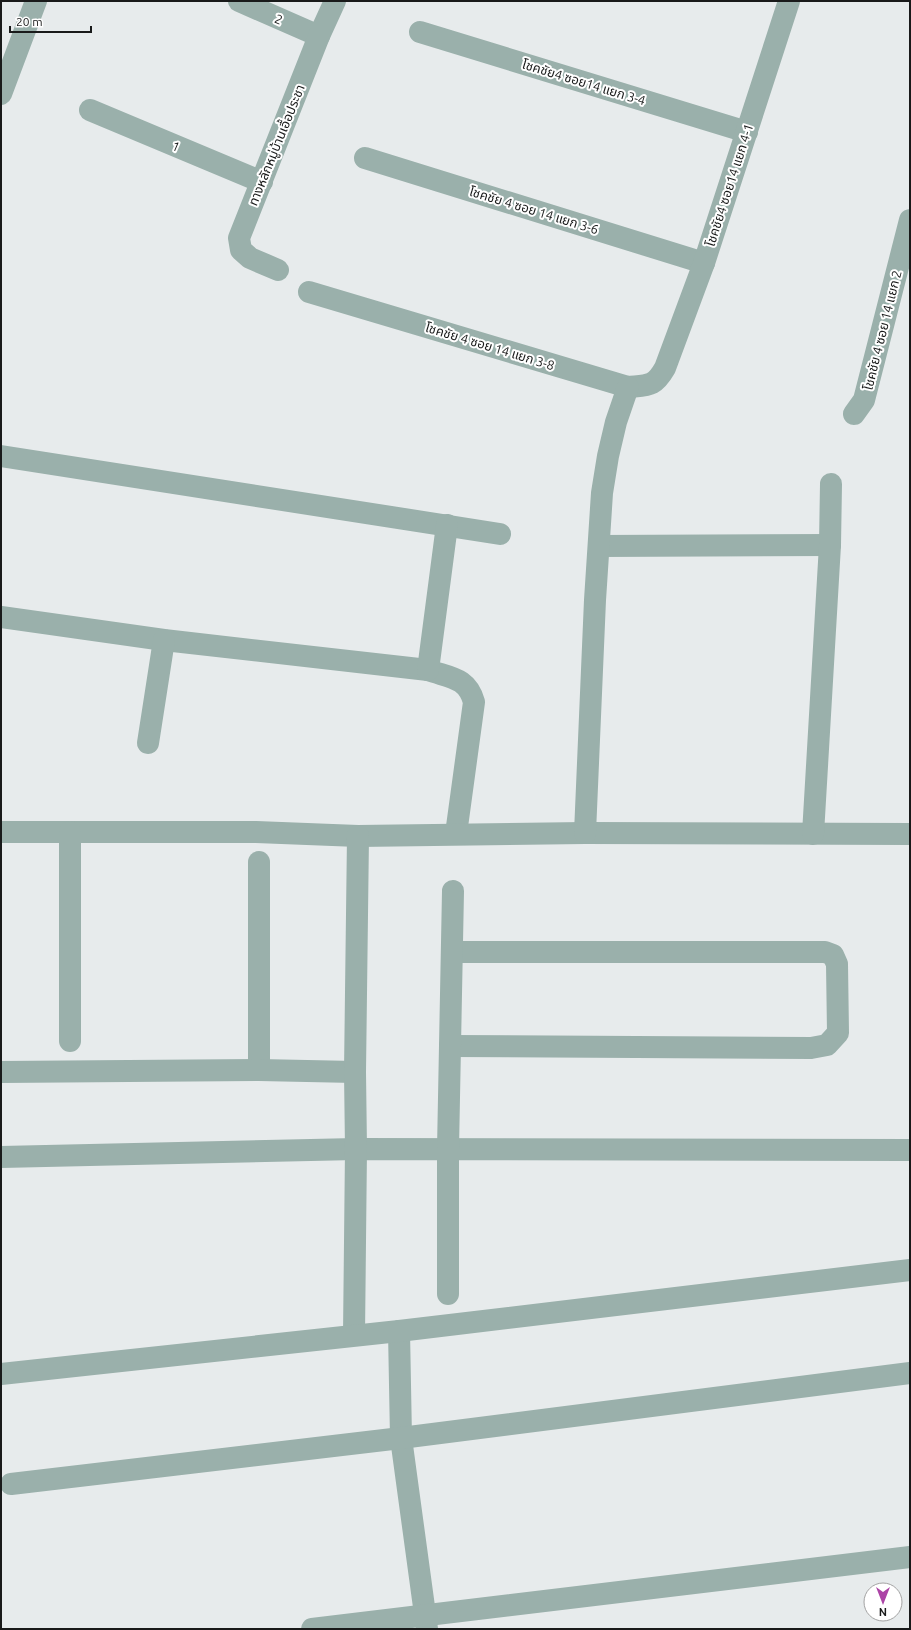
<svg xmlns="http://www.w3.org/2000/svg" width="911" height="1630" viewBox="0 0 911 1630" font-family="Ubuntu,'Noto Sans Thai',sans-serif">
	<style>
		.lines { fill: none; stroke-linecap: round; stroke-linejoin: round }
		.street { stroke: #9ab0ab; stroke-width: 22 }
		.labels { text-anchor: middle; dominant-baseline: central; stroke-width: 4; stroke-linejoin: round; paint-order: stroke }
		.street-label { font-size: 13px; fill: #191a1a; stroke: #fff }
	</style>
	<rect width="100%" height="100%" fill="#e7ebec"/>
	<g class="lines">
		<!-- street -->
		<g class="street">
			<path d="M239 1 319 36"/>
			<path d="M420 32 747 132"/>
			<path d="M1 94 36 1"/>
			<path d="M90 110 262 182"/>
			<path d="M365 158 704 263"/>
			<path d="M278 270 250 258 241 250 239 238 319 36 335 1"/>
			<path d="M309 292 628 387C649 385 654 387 665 368L704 263 789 1"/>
			<path d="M854 414 864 400 910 220"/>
			<path d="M1 456 500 534"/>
			<path d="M599 546 830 545"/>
			<path d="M1 617 164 640 428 670C450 678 467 677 474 702L456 834"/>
			<path d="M428 670 447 525"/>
			<path d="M148 743 164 640"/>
			<path d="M1 832H256L358 836 585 833 910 834"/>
			<path d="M70 832V1041"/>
			<path d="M585 833 595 600 602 493 608 456 616 422 628 387"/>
			<path d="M813 834 830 545 831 484"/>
			<path d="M259 862V1070"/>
			<path d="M450 1046 811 1048 827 1045 838 1033 837 964 833 955 825 952H452"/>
			<path d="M1 1072 259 1070 355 1072"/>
			<path d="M1 1157 356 1149 910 1150"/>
			<path d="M448 1294V1149L453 891"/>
			<path d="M399 1331 401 1438 427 1629"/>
			<path d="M354 1335 356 1149 355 1072 358 836"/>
			<path d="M1 1374 399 1331 910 1270"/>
			<path d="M11 1484 401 1438 910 1373"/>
			<path d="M312 1629 910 1557"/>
		</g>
	</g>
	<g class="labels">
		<!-- street labels -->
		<g class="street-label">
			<text transform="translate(279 19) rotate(24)">2</text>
			<text transform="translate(584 82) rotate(17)">โชคชัย4 ซอย14 แยก 3-4</text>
			<text transform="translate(276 145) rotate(-68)">ทางหลักหมู่บ้านเอื้อประชา</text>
			<text transform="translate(176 146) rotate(23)">1</text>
			<text transform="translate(729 185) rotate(-72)">โชคชัย4 ซอย14 แยก 4-1</text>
			<text transform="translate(534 210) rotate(17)">โชคชัย 4 ซอย 14 แยก 3-6</text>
			<text transform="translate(882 330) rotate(-76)">โชคชัย 4 ซอย 14 แยก 2</text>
			<text transform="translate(490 346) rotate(17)">โชคชัย 4 ซอย 14 แยก 3-8</text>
		</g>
	</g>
	<!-- border -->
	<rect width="911" height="1630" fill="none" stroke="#191a1a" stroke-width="4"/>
	<!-- north arrow -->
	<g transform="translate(883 1602) rotate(180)"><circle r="19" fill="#ffffff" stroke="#a3a3a3"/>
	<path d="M0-3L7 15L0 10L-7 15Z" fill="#ac43a6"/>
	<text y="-6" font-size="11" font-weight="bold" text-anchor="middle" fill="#191a1a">N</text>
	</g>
	<!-- scale -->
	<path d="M10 26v6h81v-6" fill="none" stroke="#191a1a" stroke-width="2"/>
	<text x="16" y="26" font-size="12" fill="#191a1a" stroke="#ffffff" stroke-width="3" paint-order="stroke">20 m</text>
</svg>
